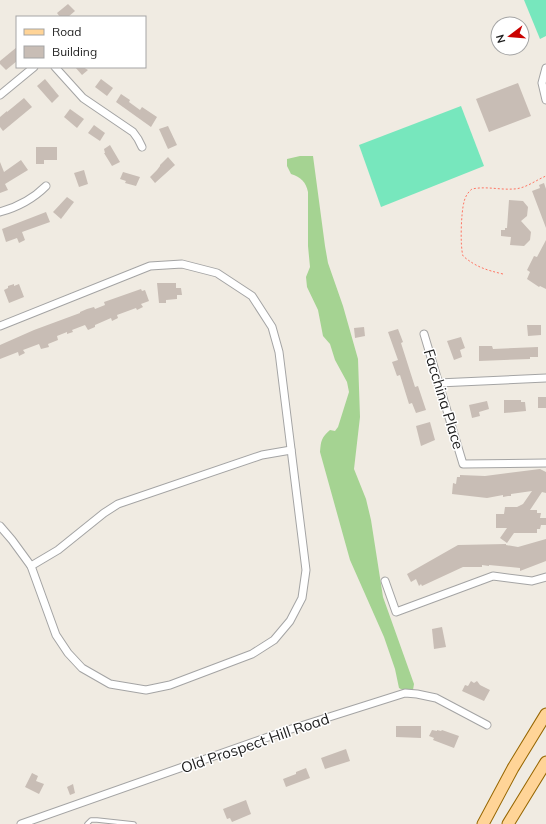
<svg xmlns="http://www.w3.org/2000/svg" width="546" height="824" viewBox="0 0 546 824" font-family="Mulish,sans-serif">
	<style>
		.forest { fill: #a5d392 }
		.pitch { fill: #77e7bd }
		.building { fill: #c8bdb5 }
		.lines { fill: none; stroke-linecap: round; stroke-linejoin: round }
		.service-casing { stroke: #a4a4a4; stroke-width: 5.5 }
		.minor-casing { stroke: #a4a4a4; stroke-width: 9 }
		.primary-casing { stroke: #966600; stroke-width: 13 }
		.path { stroke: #ff7563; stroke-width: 1; stroke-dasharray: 2 2; stroke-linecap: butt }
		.service { stroke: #fff; stroke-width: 3.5 }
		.minor { stroke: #fff; stroke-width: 7 }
		.primary { stroke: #ffd497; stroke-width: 11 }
		.labels { text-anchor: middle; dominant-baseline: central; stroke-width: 3; stroke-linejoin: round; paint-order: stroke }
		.street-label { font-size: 15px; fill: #1d1d1d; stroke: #fff }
	</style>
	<rect width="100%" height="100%" fill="#f0ebe2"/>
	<!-- forest -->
	<path class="forest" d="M300 156H313L325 246 328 263 343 306 358 359 360 417 354 469 366 499 371 520 383 597 414 684 413 690C408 691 404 691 399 688L395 669 384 637 350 560 320 452C321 441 321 438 330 430L335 431 338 427 349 392 347 382 335 360 330 344 323 336 318 310 307 287 306 277 310 267 308 246V192C306 182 301 177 291 174L287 166V159Z"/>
	<!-- pitch -->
	<g class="pitch">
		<path d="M524 0H546V36L540 39Z"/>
		<path d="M461 106 484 166 381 207 359 145Z"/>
	</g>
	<!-- building -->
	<g class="building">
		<path d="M68 4 75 11 68 17H60L57 13Z"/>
		<path d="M17 47V61L6 70 0 64V61Z"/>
		<path d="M75 67H83L88 70 82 75Z"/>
		<path d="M45 79 59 96 52 103 37 86Z"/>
		<path d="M101 79 113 88 107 96 95 87Z"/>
		<path d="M518 83 531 116 489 132 476 99Z"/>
		<path d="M121 94 130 100 129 102 140 110 142 107 157 117 151 127 116 102Z"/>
		<path d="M24 98 32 107 3 131 0 127V117L7 111V112Z"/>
		<path d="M70 109 84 119 77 128 64 117Z"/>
		<path d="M94 125 105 133 100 141 88 133Z"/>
		<path d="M168 126 177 145 168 149 159 129Z"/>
		<path d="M110 145 120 162 112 166 104 153H105L104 149Z"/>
		<path d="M36 147H57V160H44V164H36Z"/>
		<path d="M168 157 175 165 155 183 150 177 157 170 160 166V165Z"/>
		<path d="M21 160 28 170 5 184 8 190 0 193V162L4 172Z"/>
		<path d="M84 170 88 184 79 187 74 173Z"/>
		<path d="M123 172 140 177 136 186 125 183 126 181 120 179Z"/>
		<path d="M544 183 546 189V228L532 191 540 188 539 185Z"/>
		<path d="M67 197 74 202 61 219 53 212Z"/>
		<path d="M509 200 523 201 528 207 527 216 521 221 531 232 530 240 524 246 510 245 511 237 501 236V230H505V228H507Z"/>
		<path d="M46 212 50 222 22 232 25 240 19 243 17 238 6 242 2 229Z"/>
		<path d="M546 240V289L540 286 539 287 527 279 530 272 527 270 534 256 537 257Z"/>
		<path d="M157 283H176V288H181L182 295H177V299L166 300V303H159Z"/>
		<path d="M14 284V286L19 284 24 297 9 303 4 290 8 288V286Z"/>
		<path d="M141 289 142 291 145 290 149 301 141 304 143 307 137 310 136 308 117 315 118 318 112 321 111 318 95 325V327L88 330 85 325 72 330 73 332 67 334V332L57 336 58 340 48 344 49 347 41 349 39 344 23 350 25 353 19 356 18 352 0 359V345L34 330 80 313V312L87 309 94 307 95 309 105 305 104 302Z"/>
		<path d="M527 325H541V335L528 336Z"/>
		<path d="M364 327 365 336 355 338 354 328Z"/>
		<path d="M398 329 403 342 401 343 415 387 418 386 426 410 416 413 412 403 409 404 400 375 397 376 392 362 398 360 388 332Z"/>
		<path d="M461 337 465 348 460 350 462 357 454 360 447 341Z"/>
		<path d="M479 346H492L493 349 538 347V357H530V359L479 361Z"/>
		<rect x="538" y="397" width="8" height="11"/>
		<path d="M504 400H521V402H525L526 411 504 413Z"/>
		<path d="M487 401 489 409 479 412 480 416 472 418 469 405Z"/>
		<path d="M430 422 435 440 421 446 416 426Z"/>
		<path d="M540 469 546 472V493L542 492 530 510H537V513H541L540 518H546V525H541L540 529H537V533H514L507 543 500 538 507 528H496V514H504L505 507H517L523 504 532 491 511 494V496H508L503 497V495L487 498 452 494 453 483 456 484 457 477H460V475L485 476Z"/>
		<path d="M546 539V561L520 571V568L489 565V566L482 565V567H463L422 586 421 584 419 586 416 579 411 582 407 574 458 545 506 544V545L518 547Z"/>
		<path d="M442 627 446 647 434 649 432 629Z"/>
		<path d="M471 681 474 683 477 681 480 685 490 690 484 701 462 691 465 685 468 686Z"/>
		<path d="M396 726H421V738L396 737Z"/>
		<path d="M432 730 437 731V730L441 731 442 730 459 736 454 748 433 740 434 738 429 736Z"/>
		<path d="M346 749 350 761 325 769 321 758Z"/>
		<path d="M306 768 310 778 286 787 283 779 296 774V772Z"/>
		<path d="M32 773 38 776 36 781 44 784 39 794 25 787Z"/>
		<path d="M73 784 75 793 70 795 67 787Z"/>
		<path d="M246 800 251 814 232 822 230 818 227 819 223 809Z"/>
	</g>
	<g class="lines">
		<defs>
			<path id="service" d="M87 824 91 820H97L134 824"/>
			<g id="minor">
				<path d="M55 67 83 98 133 132 138 139 142 147"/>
				<path d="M546 68 542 83 546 100"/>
				<path d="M0 95 34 67"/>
				<path d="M0 212C18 207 33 199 46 186"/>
				<path d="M0 326 150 266 182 264 217 273 252 296 272 327 279 352 306 570 302 598 290 621 274 640 252 654 170 685 146 690 110 684 82 668 68 653 56 635 31 566 12 540 0 526"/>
				<path d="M424 334 463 464 546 463"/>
				<path d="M438 383 546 378"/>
				<path d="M31 566 58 550 104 513 118 504 262 455 291 450"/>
				<path d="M385 581 396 612 493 576 532 581 546 577"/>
				<path d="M21 824 285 731 405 693 417 694 436 698 487 725"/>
			</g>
			<g id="primary">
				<path d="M483 824 513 768 546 714"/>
				<path d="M508 824 546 762"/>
			</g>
		</defs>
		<!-- service casing -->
		<use href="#service" class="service-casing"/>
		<!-- minor casing -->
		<use href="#minor" class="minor-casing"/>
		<!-- primary casing -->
		<use href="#primary" class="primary-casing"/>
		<!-- path -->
		<path class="path" d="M503 274C486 270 476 267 463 256 460 246 461 213 464 202 465 197 468 192 472 189 486 186 500 190 513 189 525 189 536 180 546 176"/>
		<!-- service -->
		<use href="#service" class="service"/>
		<!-- minor -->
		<use href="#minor" class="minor"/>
		<!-- primary -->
		<use href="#primary" class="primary"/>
	</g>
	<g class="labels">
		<!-- street labels -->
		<g class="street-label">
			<text transform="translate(444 399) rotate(73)">Facchina Place</text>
			<text transform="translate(255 743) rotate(-19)">Old Prospect Hill Road</text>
		</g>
	</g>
	<!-- legend -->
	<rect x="16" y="16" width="130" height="52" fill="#ffffff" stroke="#a5a5a5"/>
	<rect x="24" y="29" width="20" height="6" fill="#ffd497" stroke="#a5a5a5"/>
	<text x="52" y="36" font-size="12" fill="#1d1d1d">Road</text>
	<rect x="24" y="46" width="20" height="12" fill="#c8bdb5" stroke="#a5a5a5"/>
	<text x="52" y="56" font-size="12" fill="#1d1d1d">Building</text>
	<!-- north arrow -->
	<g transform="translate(510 36) rotate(254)"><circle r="19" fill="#ffffff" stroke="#a5a5a5"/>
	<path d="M0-3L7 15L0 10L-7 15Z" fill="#ca0200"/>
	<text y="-6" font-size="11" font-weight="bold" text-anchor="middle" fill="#1d1d1d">N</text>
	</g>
</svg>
